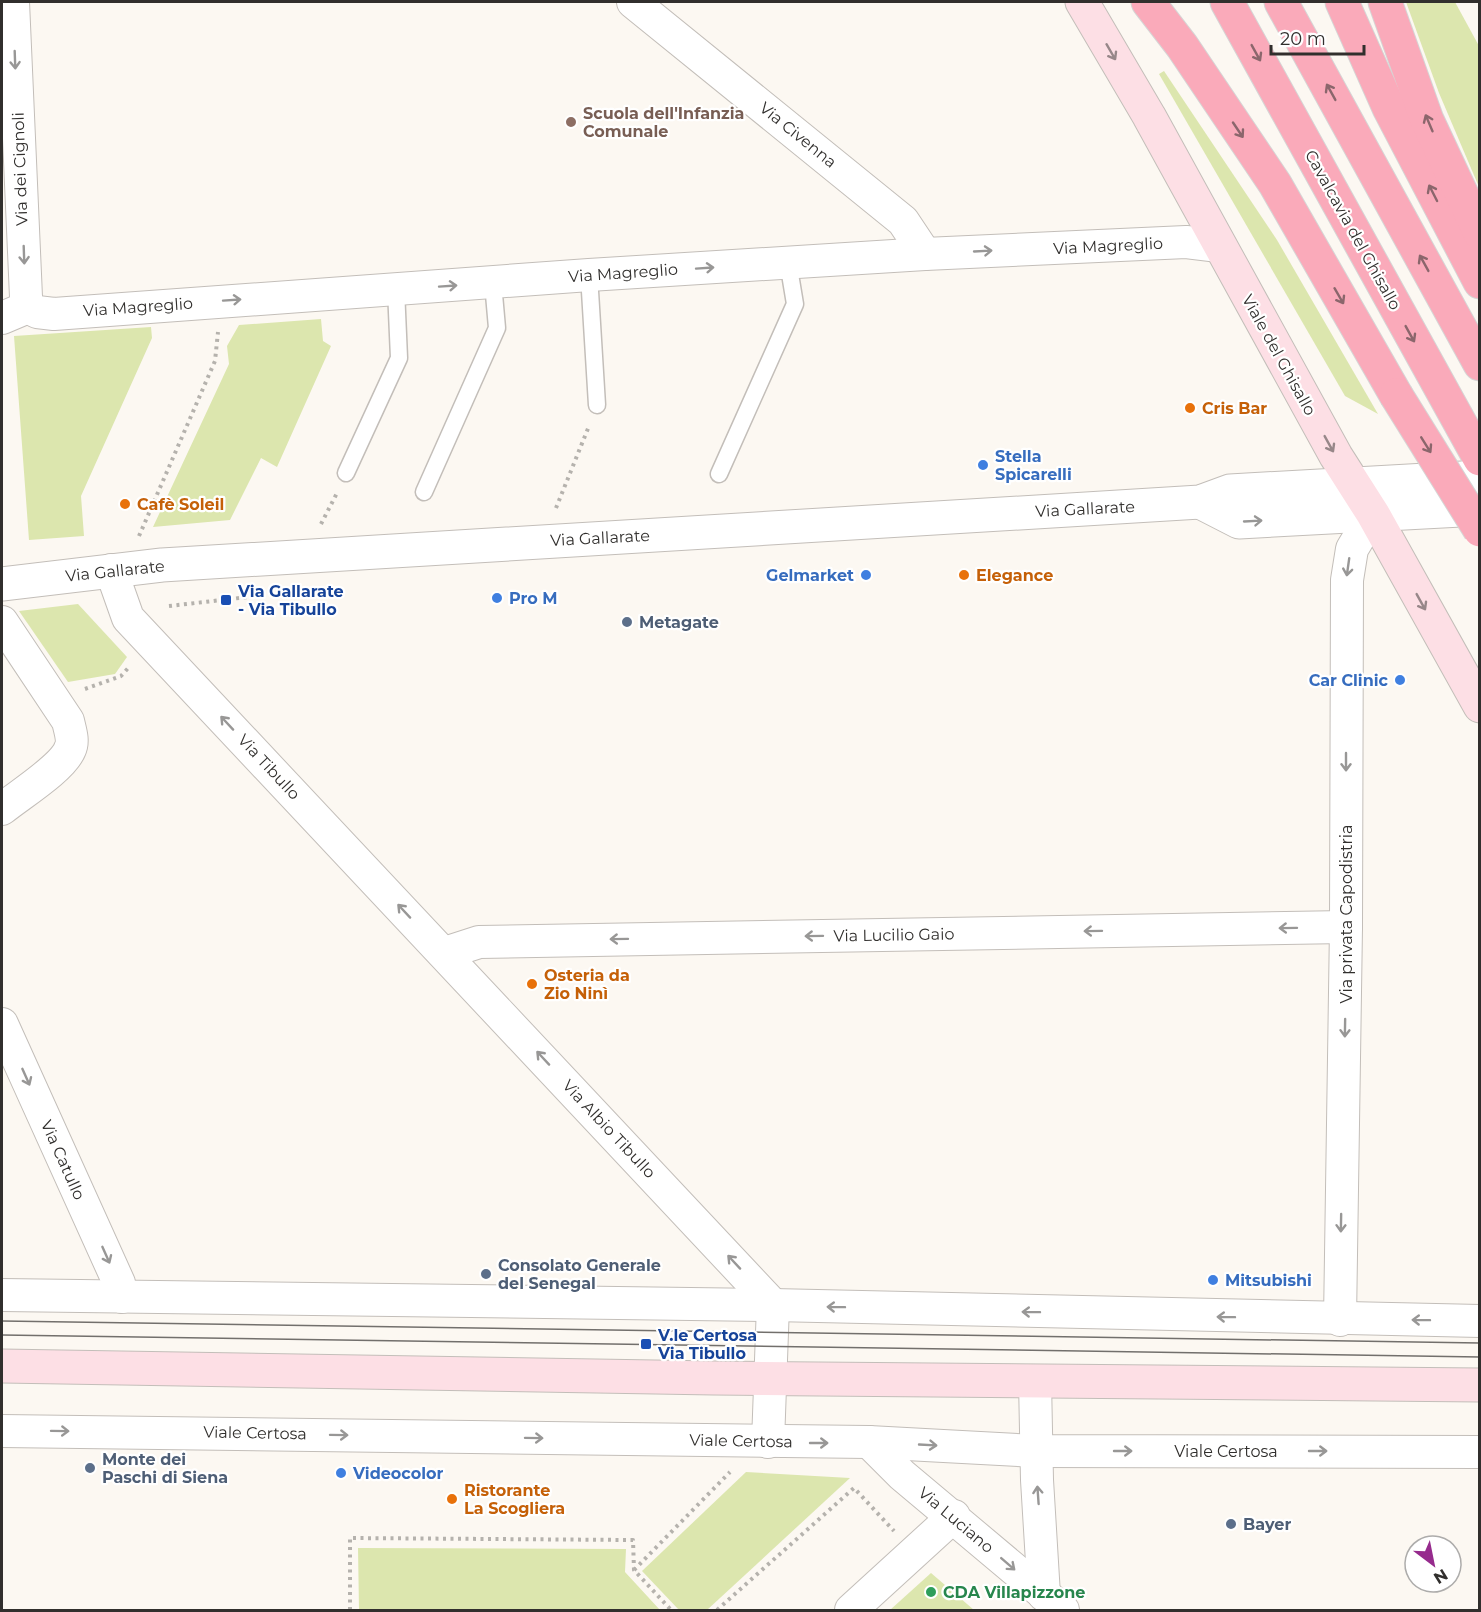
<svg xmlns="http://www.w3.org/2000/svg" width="1481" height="1612" viewBox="0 0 1481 1612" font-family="Montserrat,sans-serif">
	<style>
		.green { fill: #dce6ae }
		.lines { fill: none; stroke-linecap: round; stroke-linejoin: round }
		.service-casing { stroke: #c3beb9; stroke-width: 19 }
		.minor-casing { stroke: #c3beb9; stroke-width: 34 }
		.tertiary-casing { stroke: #c3beb9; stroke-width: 35 }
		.secondary-casing { stroke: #c3beb9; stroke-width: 35 }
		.trunk-casing { stroke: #d6d5d5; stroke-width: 35 }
		.path { stroke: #b5b2ad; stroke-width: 4; stroke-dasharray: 3 4.5; stroke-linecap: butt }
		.service { stroke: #fff; stroke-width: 16 }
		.minor { stroke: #fff; stroke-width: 32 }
		.tertiary { stroke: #fff; stroke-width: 33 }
		.secondary { stroke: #fddfe5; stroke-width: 33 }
		.trunk { stroke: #faaaba; stroke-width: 33 }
		.tram { stroke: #726f6c; stroke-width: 1.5 }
		.trunk-bridge-casing { stroke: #d6d5d5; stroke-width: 35; stroke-linecap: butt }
		.trunk-bridge { stroke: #faaaba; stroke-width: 33 }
		.oneway { stroke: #978789 }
		.oneway2 { stroke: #8b666c }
		.oneway3 { stroke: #989796 }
		.education-dot { fill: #8d6e63; stroke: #fff; stroke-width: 2 }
		.food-dot { fill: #e8710a; stroke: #fff; stroke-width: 2 }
		.shop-dot { fill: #3f7fe0; stroke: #fff; stroke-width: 2 }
		.transit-dot { fill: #1a4fb4; stroke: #fff; stroke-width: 2 }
		.service-dot { fill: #5c6f8a; stroke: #fff; stroke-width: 2 }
		.leisure-dot { fill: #2e9e5b; stroke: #fff; stroke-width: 2 }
		.labels { text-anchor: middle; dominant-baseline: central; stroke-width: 4.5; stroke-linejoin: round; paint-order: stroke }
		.education-label { font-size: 16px; font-weight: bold; fill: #785e54; stroke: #fff; text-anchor: start }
		.street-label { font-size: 16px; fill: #312f2d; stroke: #fff }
		.food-label { font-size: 16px; font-weight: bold; fill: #c56008; stroke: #fff; text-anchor: start }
		.shop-label { font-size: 16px; font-weight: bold; fill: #366cbe; stroke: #fff; text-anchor: start }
		.transit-label { font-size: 16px; font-weight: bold; fill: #164399; stroke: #fff; text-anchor: start }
		.service-label { font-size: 16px; font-weight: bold; fill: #4e5e75; stroke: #fff; text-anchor: start }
		.leisure-label { font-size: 16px; font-weight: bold; fill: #27864d; stroke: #fff; text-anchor: start }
	</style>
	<rect width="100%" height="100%" fill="#fcf8f2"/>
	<!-- green -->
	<g class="green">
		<path d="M1406 2H1455L1479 46V187L1439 93Z"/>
		<path d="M1164 71 1277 240 1378 414 1345 396 1159 74Z"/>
		<path d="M321 319 323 341 331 346 277 467 261 458 230 520 153 527 229 364 227 346 239 325Z"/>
		<path d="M151 327 152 338 81 496 84 536 29 540 14 336Z"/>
		<path d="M78 604 127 657 115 674 68 682 19 611Z"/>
		<path d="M746 1472 850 1478 707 1610H679L642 1571Z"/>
		<path d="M358 1548 626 1549 625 1572 660 1610H359Z"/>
		<path d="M931 1573 974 1610H890Z"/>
	</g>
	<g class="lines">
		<defs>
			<g id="service">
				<path d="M589 275 597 405"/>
				<path d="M346 473 399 358 396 289"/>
				<path d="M719 474 795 304 788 262"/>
				<path d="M424 492 497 328 493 283"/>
			</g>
			<g id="minor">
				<path d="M13 2 26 297 28 307"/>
				<path d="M633 2 903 221 925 254"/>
				<path d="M28 307 37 312 54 314 589 275 925 254 1186 242 1219 246"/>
				<path d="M2 318 28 307"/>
				<path d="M111 570 128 618 773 1305 768 1442"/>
				<path d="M2 622 68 721C70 730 74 741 70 749 63 768 19 795 2 809"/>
				<path d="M445 953 479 942 1346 927"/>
				<path d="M2 1024 119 1283 122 1297"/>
				<path d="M2 1295 773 1305 1480 1321"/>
				<path d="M1340 1320 1346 927 1347 580 1352 549 1373 514"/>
				<path d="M1035 1381 1037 1480 1044 1595"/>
				<path d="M2 1431 869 1442 1036 1451 1480 1452"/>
				<path d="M869 1442 902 1475 1063 1610"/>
				<path d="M851 1610 954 1516"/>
			</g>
			<g id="tertiary">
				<path d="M1200 502 1239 522 1480 509"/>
				<path d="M2 584 162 565 1200 502 1230 491 1480 477"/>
			</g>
			<g id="secondary">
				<path d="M1082 2 1149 116 1336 456 1373 514 1480 706"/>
				<path d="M2 1366 714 1378 1480 1385"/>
			</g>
			<g id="trunk">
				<path d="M1148 2 1182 46 1275 184 1396 395"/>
				<path d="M1227 2 1480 459"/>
				<path d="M1281 2 1480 364"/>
				<path d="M1342 2 1389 108 1480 282"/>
				<path d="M1385 2 1427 120 1480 233"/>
			</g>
		</defs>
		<!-- service casing -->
		<use href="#service" class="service-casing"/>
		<!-- minor casing -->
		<use href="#minor" class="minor-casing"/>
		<!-- tertiary casing -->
		<use href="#tertiary" class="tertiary-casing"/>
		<!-- secondary casing -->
		<use href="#secondary" class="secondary-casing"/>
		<!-- trunk casing -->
		<use href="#trunk" class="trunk-casing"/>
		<!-- path -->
		<g class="path">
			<path d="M556 508 589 426"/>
			<path d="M321 524 337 493"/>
			<path d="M139 536 215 361 218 332"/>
			<path d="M169 606 257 596"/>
			<path d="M85 689 121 676 130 666"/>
			<path d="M634 1570 730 1472"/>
			<path d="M350 1610V1538L633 1540 634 1570 671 1610"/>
			<path d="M717 1610 854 1488 894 1531"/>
		</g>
		<!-- service -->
		<use href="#service" class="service"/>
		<!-- minor -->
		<use href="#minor" class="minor"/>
		<!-- tertiary -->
		<use href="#tertiary" class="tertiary"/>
		<!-- secondary -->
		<use href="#secondary" class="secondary"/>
		<!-- trunk -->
		<use href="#trunk" class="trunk"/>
		<!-- tram -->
		<g class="tram">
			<path d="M2 1321 1480 1343"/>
			<path d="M2 1335 1480 1357"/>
		</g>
		<defs>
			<path id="trunk-bridge" d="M1396 395 1480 530"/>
		</defs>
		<!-- trunk-bridge casing -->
		<use href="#trunk-bridge" class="trunk-bridge-casing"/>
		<!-- trunk-bridge -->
		<use href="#trunk-bridge" class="trunk-bridge"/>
	</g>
	<!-- one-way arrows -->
	<defs><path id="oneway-shaft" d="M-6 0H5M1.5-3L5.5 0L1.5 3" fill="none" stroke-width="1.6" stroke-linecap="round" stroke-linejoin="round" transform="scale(1.5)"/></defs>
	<g class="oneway">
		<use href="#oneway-shaft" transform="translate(1111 52) rotate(60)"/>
		<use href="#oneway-shaft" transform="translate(1329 444) rotate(61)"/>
		<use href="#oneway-shaft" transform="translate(1421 602) rotate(61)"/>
	</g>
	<g class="oneway2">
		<use href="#oneway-shaft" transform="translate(1256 53) rotate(61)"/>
		<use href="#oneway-shaft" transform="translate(1331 92) rotate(-119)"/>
		<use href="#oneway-shaft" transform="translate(1429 123) rotate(-113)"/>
		<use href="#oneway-shaft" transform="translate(1238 130) rotate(56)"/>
		<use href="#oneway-shaft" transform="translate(1433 193) rotate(-117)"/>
		<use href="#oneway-shaft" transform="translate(1424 263) rotate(-119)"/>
		<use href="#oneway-shaft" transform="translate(1339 296) rotate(60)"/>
		<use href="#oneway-shaft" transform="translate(1410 334) rotate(61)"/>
		<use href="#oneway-shaft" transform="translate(1426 445) rotate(58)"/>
	</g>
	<g class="oneway3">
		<use href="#oneway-shaft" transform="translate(15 60) rotate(88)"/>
		<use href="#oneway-shaft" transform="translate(983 251) rotate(-3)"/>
		<use href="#oneway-shaft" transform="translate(24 255) rotate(88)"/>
		<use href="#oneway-shaft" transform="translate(705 268) rotate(-4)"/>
		<use href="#oneway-shaft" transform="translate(448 286) rotate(-4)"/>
		<use href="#oneway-shaft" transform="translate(232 300) rotate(-4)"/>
		<use href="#oneway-shaft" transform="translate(1253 521) rotate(-3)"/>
		<use href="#oneway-shaft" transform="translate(1348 567) rotate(98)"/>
		<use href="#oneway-shaft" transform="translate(227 723) rotate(-133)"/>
		<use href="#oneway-shaft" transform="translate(1346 762) rotate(90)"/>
		<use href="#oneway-shaft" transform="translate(404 911) rotate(-133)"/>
		<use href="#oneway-shaft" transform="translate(1288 928) rotate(179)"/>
		<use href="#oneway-shaft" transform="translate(1093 931) rotate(179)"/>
		<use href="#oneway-shaft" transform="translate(814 936) rotate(179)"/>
		<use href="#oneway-shaft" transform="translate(619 939) rotate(179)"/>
		<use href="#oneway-shaft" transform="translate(1345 1028) rotate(91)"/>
		<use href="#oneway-shaft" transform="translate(543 1058) rotate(-133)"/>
		<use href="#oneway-shaft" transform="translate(26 1077) rotate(66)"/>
		<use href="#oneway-shaft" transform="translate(1341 1223) rotate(91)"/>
		<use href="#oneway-shaft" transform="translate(106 1255) rotate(66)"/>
		<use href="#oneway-shaft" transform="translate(734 1262) rotate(-133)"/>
		<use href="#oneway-shaft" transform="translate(836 1307) rotate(-179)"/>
		<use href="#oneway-shaft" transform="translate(1031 1312) rotate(-179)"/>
		<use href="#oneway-shaft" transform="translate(1226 1317) rotate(-179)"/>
		<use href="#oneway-shaft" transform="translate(1421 1320) rotate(-179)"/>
		<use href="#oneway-shaft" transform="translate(60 1431) rotate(1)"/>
		<use href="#oneway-shaft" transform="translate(339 1435) rotate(1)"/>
		<use href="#oneway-shaft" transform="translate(534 1438) rotate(1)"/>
		<use href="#oneway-shaft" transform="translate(819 1443)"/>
		<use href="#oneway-shaft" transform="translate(928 1445) rotate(3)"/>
		<use href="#oneway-shaft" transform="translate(1123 1451)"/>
		<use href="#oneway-shaft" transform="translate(1318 1451)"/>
		<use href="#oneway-shaft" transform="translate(1038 1495) rotate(-94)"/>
		<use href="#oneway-shaft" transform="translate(1008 1564) rotate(41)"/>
	</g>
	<!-- markers -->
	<circle class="education-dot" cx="571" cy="122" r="6"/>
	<g class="food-dot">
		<circle cx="1190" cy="408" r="6"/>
		<circle cx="125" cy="504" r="6"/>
		<circle cx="964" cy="575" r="6"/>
		<circle cx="532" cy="984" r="6"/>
		<circle cx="452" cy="1499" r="6"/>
	</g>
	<g class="shop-dot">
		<circle cx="983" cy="465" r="6"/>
		<circle cx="866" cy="575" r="6"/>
		<circle cx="497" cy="598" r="6"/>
		<circle cx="1400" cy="680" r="6"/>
		<circle cx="1213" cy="1280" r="6"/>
		<circle cx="341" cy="1473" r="6"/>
	</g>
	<g class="transit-dot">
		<rect x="220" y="594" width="12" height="12" rx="3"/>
		<rect x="640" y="1338" width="12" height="12" rx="3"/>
	</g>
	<g class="service-dot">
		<circle cx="627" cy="622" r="6"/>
		<circle cx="486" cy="1274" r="6"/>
		<circle cx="90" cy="1468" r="6"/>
		<circle cx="1231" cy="1524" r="6"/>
	</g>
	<circle class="leisure-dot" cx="931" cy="1592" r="6"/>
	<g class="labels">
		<!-- education labels -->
		<g class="education-label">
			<text x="583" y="113">Scuola dell'Infanzia<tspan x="583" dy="18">Comunale</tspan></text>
		</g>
		<!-- street labels -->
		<g class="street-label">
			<text transform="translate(798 135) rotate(39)">Via Civenna</text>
			<text transform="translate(20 169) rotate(-92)">Via dei Cignoli</text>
			<text transform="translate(1353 230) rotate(61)">Cavalcavia del Ghisallo</text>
			<text transform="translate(1108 246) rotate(-3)">Via Magreglio</text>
			<text transform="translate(623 273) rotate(-4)">Via Magreglio</text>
			<text transform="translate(138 307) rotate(-4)">Via Magreglio</text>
			<text transform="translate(1279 355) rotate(61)">Viale del Ghisallo</text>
			<text transform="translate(1085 509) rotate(-3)">Via Gallarate</text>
			<text transform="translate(600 538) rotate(-3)">Via Gallarate</text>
			<text transform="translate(115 571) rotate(-6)">Via Gallarate</text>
			<text transform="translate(269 767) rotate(47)">Via Tibullo</text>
			<text transform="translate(1346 914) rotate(-90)">Via privata Capodistria</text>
			<text transform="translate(894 935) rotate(-1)">Via Lucilio Gaio</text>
			<text transform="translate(609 1129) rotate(47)">Via Albio Tibullo</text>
			<text transform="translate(63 1160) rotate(66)">Via Catullo</text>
			<text transform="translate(255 1433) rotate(1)">Viale Certosa</text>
			<text transform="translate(741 1441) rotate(1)">Viale Certosa</text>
			<text x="1226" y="1451">Viale Certosa</text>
			<text transform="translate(956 1520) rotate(40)">Via Luciano</text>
		</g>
		<!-- food labels -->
		<g class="food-label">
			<text x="1202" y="408">Cris Bar</text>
			<text x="137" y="504">Cafè Soleil</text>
			<text x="976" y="575">Elegance</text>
			<text x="544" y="975">Osteria da<tspan x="544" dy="18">Zio Ninì</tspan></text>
			<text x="464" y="1490">Ristorante<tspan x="464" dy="18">La Scogliera</tspan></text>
		</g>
		<!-- shop labels -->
		<g class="shop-label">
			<text x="995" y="456">Stella<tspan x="995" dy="18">Spicarelli</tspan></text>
			<text x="854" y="575" text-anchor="end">Gelmarket</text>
			<text x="509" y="598">Pro M</text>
			<text x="1388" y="680" text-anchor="end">Car Clinic</text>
			<text x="1225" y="1280">Mitsubishi</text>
			<text x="353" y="1473">Videocolor</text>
		</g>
		<!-- transit labels -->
		<g class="transit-label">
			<text x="238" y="591">Via Gallarate<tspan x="238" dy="18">- Via Tibullo</tspan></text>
			<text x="658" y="1335">V.le Certosa<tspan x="658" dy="18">Via Tibullo</tspan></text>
		</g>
		<!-- service labels -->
		<g class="service-label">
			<text x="639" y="622">Metagate</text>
			<text x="498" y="1265">Consolato Generale<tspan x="498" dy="18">del Senegal</tspan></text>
			<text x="102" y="1459">Monte dei<tspan x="102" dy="18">Paschi di Siena</tspan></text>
			<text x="1243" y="1524">Bayer</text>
		</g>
		<!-- leisure labels -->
		<g class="leisure-label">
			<text x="943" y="1592">CDA Villapizzone</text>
		</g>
	</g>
	<!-- border -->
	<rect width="1481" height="1612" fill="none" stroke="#312f2d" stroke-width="6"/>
	<!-- north arrow -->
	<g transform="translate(1433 1564) rotate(148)"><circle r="28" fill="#ffffff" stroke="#adacab" stroke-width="1.5"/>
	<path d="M0-4.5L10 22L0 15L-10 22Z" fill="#962b8d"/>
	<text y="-9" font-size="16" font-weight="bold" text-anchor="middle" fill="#312f2d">N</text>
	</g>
	<!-- scale -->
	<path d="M1271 45v9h93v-9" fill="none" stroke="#312f2d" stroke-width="3"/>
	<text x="1280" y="45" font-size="18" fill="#312f2d" stroke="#ffffff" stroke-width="4.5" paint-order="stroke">20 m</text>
</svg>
